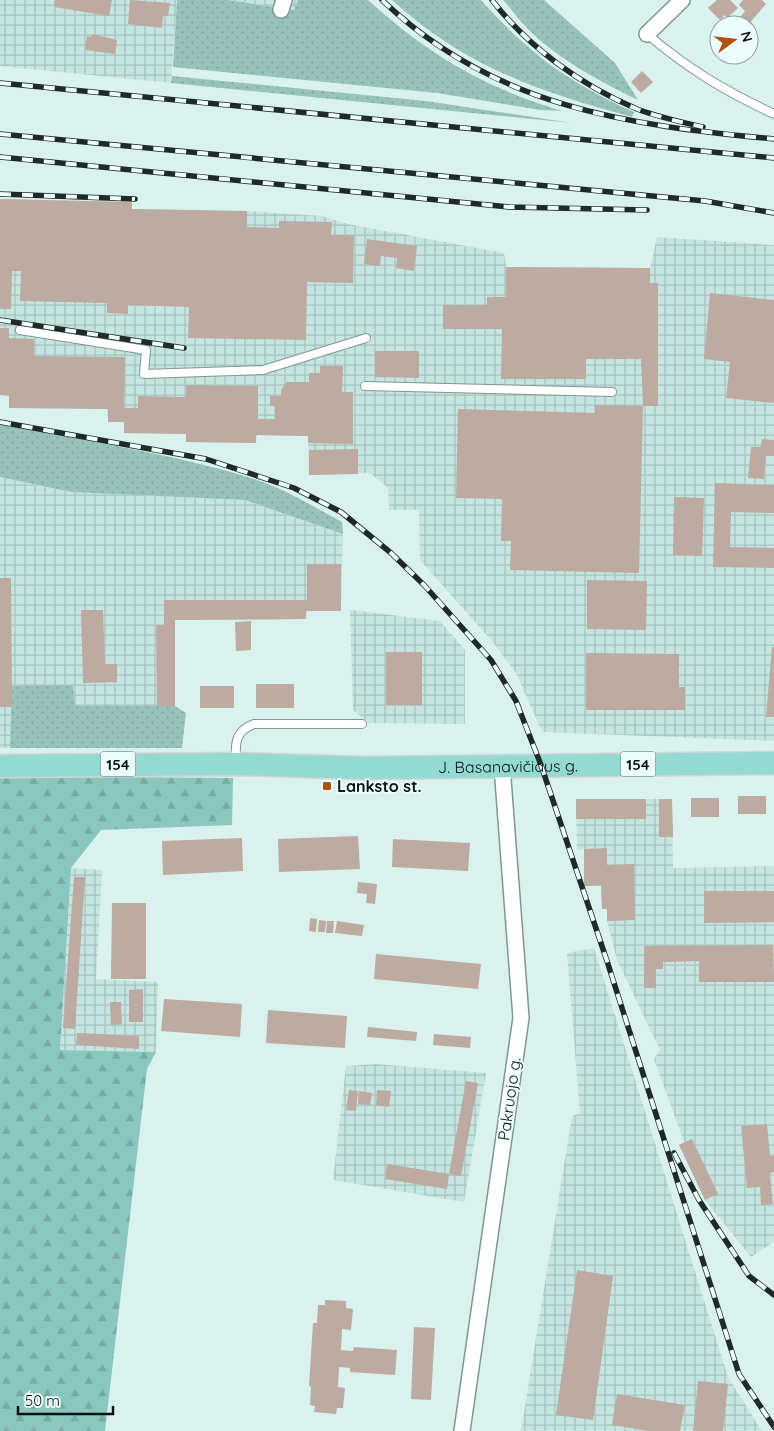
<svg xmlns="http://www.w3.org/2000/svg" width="774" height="1431" viewBox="0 0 774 1431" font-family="Quicksand,sans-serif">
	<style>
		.industrial { fill: url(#industrial-grid) }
		.grass { fill: url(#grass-dots) }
		.forest { fill: url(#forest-firs) }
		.building { fill: #bdaaa1 }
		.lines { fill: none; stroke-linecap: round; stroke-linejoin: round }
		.service-casing { stroke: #819794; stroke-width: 10 }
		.minor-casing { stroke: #819794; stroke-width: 18 }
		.primary-casing { stroke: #d3d4d4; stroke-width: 25 }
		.service { stroke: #fff; stroke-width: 8 }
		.minor { stroke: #fff; stroke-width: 15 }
		.primary { stroke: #92dad2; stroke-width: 22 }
		.rail-casing { stroke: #1f2a28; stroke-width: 5.5 }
		.rail { stroke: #ebfefb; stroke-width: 4; stroke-dasharray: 11; stroke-linecap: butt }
		.poi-dot { fill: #b1500f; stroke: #ebfefb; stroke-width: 2 }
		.labels { text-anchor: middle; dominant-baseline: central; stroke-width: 4; stroke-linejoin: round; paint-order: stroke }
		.shield { fill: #ebfefb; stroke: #4d5956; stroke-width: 1 }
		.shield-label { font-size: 15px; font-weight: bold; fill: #091210 }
		.street-label { font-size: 16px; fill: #091210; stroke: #ebfefb }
		.poi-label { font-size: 16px; font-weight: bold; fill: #091210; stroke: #ebfefb; text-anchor: start }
	</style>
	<defs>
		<pattern id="industrial-grid" width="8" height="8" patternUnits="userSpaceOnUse" patternTransform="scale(1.25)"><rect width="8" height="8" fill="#c4e5e0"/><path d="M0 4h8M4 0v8" fill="none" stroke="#a7c3bf"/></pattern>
		<pattern id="grass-dots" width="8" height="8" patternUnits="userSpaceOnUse" patternTransform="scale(1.25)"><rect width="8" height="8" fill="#98c3bd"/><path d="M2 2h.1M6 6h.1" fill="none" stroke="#82a6a1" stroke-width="1.8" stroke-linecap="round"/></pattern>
		<pattern id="forest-firs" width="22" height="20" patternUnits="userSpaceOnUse" patternTransform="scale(1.25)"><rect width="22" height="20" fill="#8ac7be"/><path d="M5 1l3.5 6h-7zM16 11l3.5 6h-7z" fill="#76aaa2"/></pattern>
	</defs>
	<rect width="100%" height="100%" fill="#daf2ee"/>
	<!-- industrial -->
	<g class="industrial">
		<path d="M0 0H177L171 83 0 66Z"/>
		<path d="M228 0H298L294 10Z"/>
		<path d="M0 199 132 202V209L247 211 322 216 348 224 504 253 506 267 650 268 657 237 774 245V741L542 732 516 673 491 640 420 560 419 510H389L388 488 370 473 309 475 308 436 257 435 256 443 186 442V434L124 433V422H108L107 409 9 408V396L0 395Z"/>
		<path d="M0 477 71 492 245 500 343 534 341 611H307L306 619 175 620V706H75L13 686 10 748H0Z"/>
		<path d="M350 610 440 621 465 650V724L369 723 353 710Z"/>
		<path d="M576 799H672L673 868 774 866V1242L751 1257 705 1200 679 1145 684 1142 654 1059 660 1050 617 960 607 921V909H602L601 886H584V849L577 850Z"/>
		<path d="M71 868 102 870 96 979 158 982 156 1052 60 1050Z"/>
		<path d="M594 948 728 1377 762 1431H521L572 1116 580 1113 567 953Z"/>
		<path d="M376 1064 486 1073 464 1202 333 1180 346 1066Z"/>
	</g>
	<!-- grass -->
	<g class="grass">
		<path d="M177 0H228L294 10 298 0H368C429 55 483 87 562 111L540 110 437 93 173 67Z"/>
		<path d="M392 0H481C528 53 569 83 634 112L632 117C539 92 464 66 392 0Z"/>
		<path d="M503 0H544L615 63 638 100C599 81 559 60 528 29 519 20 512 10 503 0Z"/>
		<path d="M172 76 426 101 572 123 171 83Z"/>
		<path d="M0 423C85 442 174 453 257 480 287 490 314 507 342 522L343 534 245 500 71 492 0 477Z"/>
		<path d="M73 685 75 706H175L186 713 182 748H10L12 686Z"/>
	</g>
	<!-- forest -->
	<path class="forest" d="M0 776 233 778 232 825 101 830 71 868 60 1050 156 1052 147 1069 105 1431H0Z"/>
	<!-- building -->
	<g class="building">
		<path d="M55 0H112L109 16 54 7Z"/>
		<path d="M130 0 170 3 168 16H163L162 28 128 24Z"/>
		<path d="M717 0H730L738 8 727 18 725 15 720 20 708 8Z"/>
		<path d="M743 0H762L766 4 748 25H744L738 20 745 11 739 5Z"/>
		<path d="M92 34 117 40 115 54 85 50 87 36 91 37Z"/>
		<path d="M642 71 653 82 641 93 631 82Z"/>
		<path d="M0 199 132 202V209L247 211V227L279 228V221L332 222 331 235H354L353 283 307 282 306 340 188 338 189 307 128 305V314L107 313V303L20 301 21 271H12L11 309H0Z"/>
		<path d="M367 239 417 246 414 271 396 268 397 258 381 256 380 266 364 264Z"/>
		<path d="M506 267 650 268V283H658V406H643L639 573 510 570 511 541H501L502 499 456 498 458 409 595 413V405L643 406 641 359H586V379H501L502 329H443V305H487V297H506Z"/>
		<path d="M710 293 774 300V403L726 398 730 362 704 359Z"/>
		<path d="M0 328H9V338L34 339V356L125 357 124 408H138V396L186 397V385L258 386V419H275V406H270V396H281V390L287 382H309V373H320V366H343L342 392H353V444L308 443V436L256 435V443L186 442V434L124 433V422H108V409L9 408V395H0Z"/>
		<path d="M375 351H419V378L375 377Z"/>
		<path d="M762 439 774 440V456H766L764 479 748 478 751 447H761Z"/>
		<path d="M358 449V474L309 475V450Z"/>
		<path d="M715 483 774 485V513L731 512 730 547 774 548V568L713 567Z"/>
		<path d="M674 497 704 498 702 556 673 555Z"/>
		<path d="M307 564H341V611H306V619L175 620V706H157L156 625H164V600H307Z"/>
		<path d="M0 578H11L12 707H0Z"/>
		<path d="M587 580 647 581 646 630 587 629Z"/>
		<path d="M81 610H103L105 664H117V682L83 683Z"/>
		<path d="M251 621V650L236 651 235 622Z"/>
		<path d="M772 647H774V717H766Z"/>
		<rect x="386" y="652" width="36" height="53"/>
		<path d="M586 653 679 654V687H685V710H586Z"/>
		<rect x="256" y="684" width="38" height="24"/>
		<rect x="200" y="686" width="34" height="22"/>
		<rect x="738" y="796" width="28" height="18"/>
		<rect x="691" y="798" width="28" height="19"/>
		<rect x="576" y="799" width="70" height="20"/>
		<path d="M659 799H672L673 837H659Z"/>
		<path d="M358 836 360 869 279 872 278 839Z"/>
		<path d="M242 838 243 871 163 875 162 841Z"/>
		<path d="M393 839 470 843 468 871 392 867Z"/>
		<path d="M607 848V865L634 864 635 920 607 921V909H602L601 885 584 886V849Z"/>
		<path d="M74 877H85L75 1029 63 1028Z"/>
		<path d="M358 882 377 884 375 904 366 903 367 894 357 893Z"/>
		<path d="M704 891H774V922L704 923Z"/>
		<path d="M112 903H146V979H111Z"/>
		<path d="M310 918 317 919 316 932 309 931Z"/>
		<path d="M319 920 326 921 325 932H318Z"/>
		<path d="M327 921H334L333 933H326Z"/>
		<path d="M337 921 364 925 362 936 335 933Z"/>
		<path d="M773 945 774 982H699V961L663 962V969H656V988H644V946Z"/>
		<path d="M376 954 481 964 478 989 374 979Z"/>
		<path d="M143 989V1022H129V990Z"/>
		<path d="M164 999 242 1004 240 1037 161 1031Z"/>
		<path d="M110 1002H121L122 1024 111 1025Z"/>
		<path d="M268 1010 347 1016 345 1048 266 1043Z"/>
		<path d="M368 1027 417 1032 416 1041 367 1037Z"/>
		<path d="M77 1033 139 1036V1049L76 1045Z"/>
		<path d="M434 1034 471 1037 470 1048 433 1045Z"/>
		<path d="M466 1081 478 1083 461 1176 449 1174Z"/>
		<path d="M349 1090 358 1091 356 1111 346 1110Z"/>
		<path d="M377 1090 391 1091 389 1107 376 1105Z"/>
		<path d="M359 1091 372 1093 370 1105 358 1104Z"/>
		<path d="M767 1124 770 1156H774V1172L770 1173 773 1204 761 1205 760 1187 747 1188 741 1126Z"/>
		<path d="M692 1139 718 1194 705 1200 679 1145Z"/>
		<path d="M387 1164 449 1174 447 1189 385 1179Z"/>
		<path d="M577 1270 613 1276 593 1420 556 1415Z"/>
		<path d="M325 1300 346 1301V1308L353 1309 351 1330 342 1329 341 1350 353 1351 354 1347 397 1350 395 1375 350 1372V1368L339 1367 338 1387 345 1388 343 1408H337L336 1414 314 1412 315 1406 310 1405 311 1387 309 1386 313 1323H317L318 1305H325Z"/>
		<path d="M414 1327 435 1328 431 1400 411 1399Z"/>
		<path d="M698 1381 728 1384 723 1431H693Z"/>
		<path d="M617 1394 685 1405 680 1431H648L612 1425Z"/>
	</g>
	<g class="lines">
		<defs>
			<g id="service">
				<path d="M647 34C688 69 725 91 774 114"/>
				<path d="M20 330 146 350 144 374 263 370 366 338"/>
				<path d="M365 386 612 392"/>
				<path d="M236 762C235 743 235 731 254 724H362"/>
			</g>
			<g id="minor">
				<path d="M281 10 284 0"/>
				<path d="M647 34 682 0"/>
				<path d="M462 1431 521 1018 502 766"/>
			</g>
			<g id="primary">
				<path id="s1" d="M0 766 236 764 363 768 774 763"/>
			</g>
		</defs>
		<!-- service casing -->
		<use href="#service" class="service-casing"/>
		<!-- minor casing -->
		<use href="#minor" class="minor-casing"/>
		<!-- primary casing -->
		<use href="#primary" class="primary-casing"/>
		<!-- service -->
		<use href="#service" class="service"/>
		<!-- minor -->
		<use href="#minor" class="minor"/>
		<!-- primary -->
		<use href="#primary" class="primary"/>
		<defs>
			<g id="rail">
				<path d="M382 0C494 107 626 125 774 139"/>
				<path d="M492 0C528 47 582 86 637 109 658 117 681 122 703 127"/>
				<path d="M0 83 774 158"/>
				<path d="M0 134 705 201 774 213"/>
				<path d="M0 157 509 207 647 210"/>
				<path d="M0 194 135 199"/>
				<path d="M0 320 184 348"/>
				<path d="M0 422 206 459 294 488 341 512 391 553 424 585 491 660 516 701 541 765 607 961 739 1374 774 1427"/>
				<path d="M674 1153 699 1200 749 1276 774 1295"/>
			</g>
		</defs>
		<!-- rail casing -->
		<use href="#rail" class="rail-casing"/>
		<!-- rail -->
		<use href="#rail" class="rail"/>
	</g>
	<!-- markers -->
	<rect class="poi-dot" x="322" y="781" width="10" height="10" rx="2.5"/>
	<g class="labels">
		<!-- shield labels -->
		<g class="shield">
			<rect x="100.5" y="751.5" width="35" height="25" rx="4"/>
			<rect x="620.5" y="751.5" width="35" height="25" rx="4"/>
		</g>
		<g class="shield-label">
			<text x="118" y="764">154</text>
			<text x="638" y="764">154</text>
		</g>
		<!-- street labels -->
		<g class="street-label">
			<text stroke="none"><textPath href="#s1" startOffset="508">J. Basanavičiaus g.</textPath></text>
			<text transform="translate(509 1099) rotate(-82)">Pakruojo g.</text>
		</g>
		<!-- poi labels -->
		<g class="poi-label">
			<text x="337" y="786">Lanksto st.</text>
		</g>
	</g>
	<!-- north arrow -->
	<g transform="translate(734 40) rotate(75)"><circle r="24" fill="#ebfefb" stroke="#91a09d"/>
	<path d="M0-4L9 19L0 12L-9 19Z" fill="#b1500f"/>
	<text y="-8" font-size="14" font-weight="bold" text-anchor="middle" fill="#091210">N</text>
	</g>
	<!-- scale -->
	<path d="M18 1406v8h95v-8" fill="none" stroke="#091210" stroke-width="2.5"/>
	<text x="25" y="1406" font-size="15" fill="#091210" stroke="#ebfefb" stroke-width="4" paint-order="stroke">50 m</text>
</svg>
